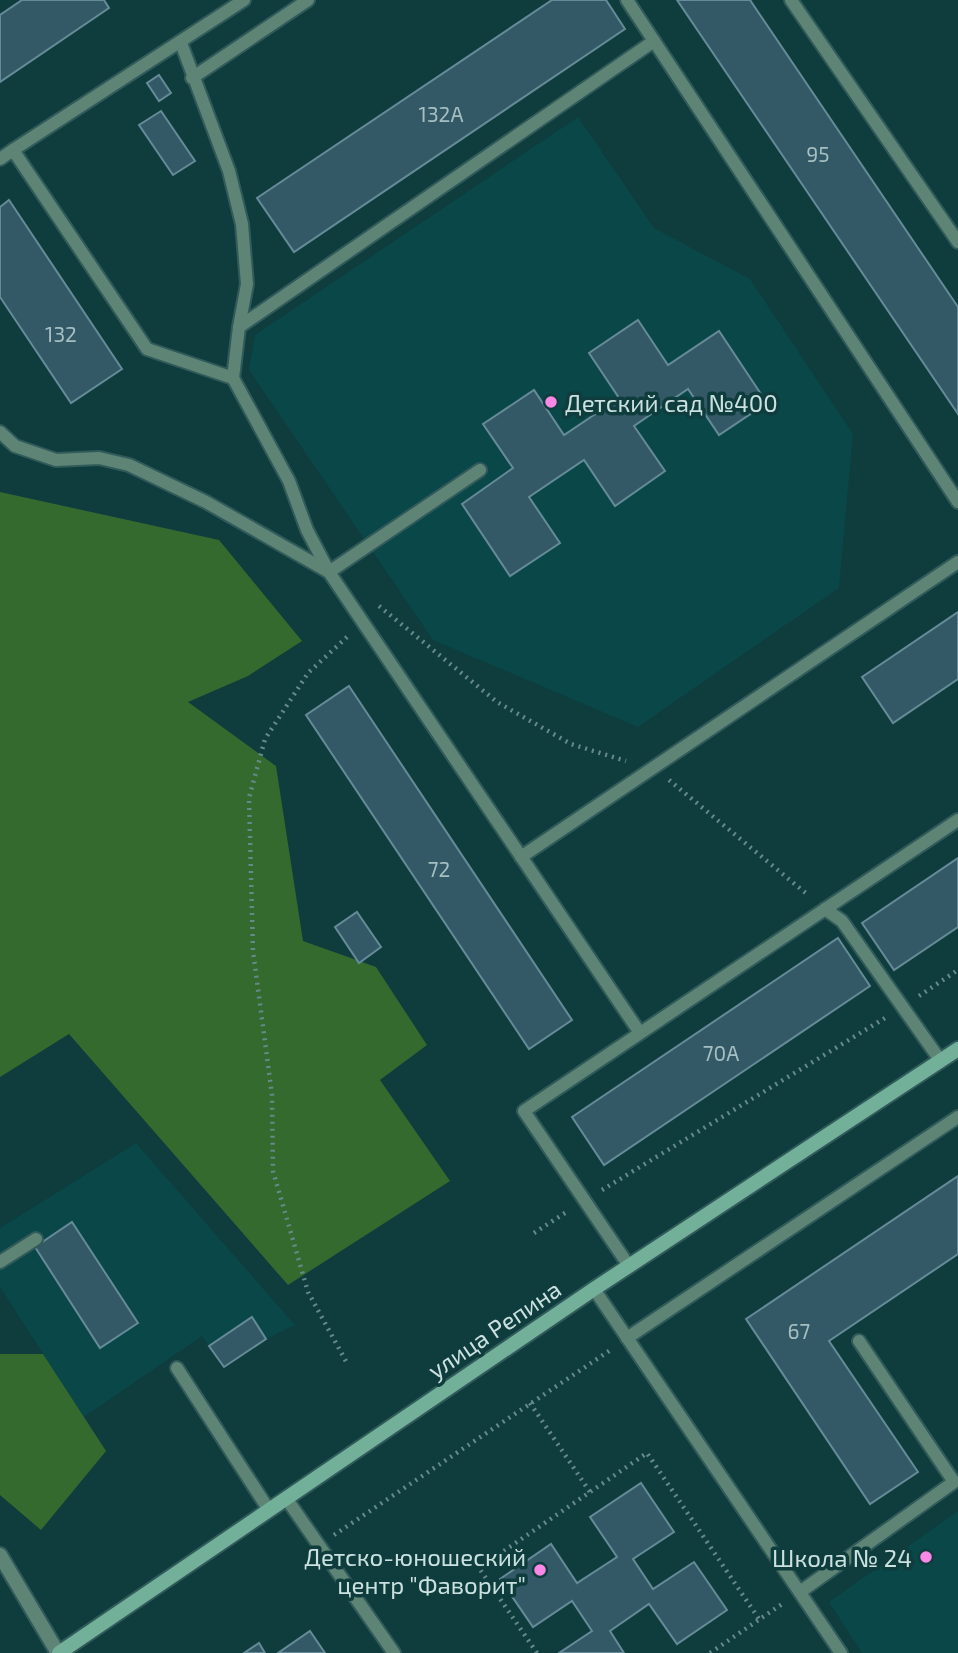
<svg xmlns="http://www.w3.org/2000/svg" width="958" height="1653" viewBox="0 0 958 1653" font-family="'Exo 2',sans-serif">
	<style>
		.built { fill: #094748 }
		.green { fill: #356a2f }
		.building { fill: #345966; stroke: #658b99; stroke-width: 2 }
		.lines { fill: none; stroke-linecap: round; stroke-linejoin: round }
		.lane-casing { stroke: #315a5a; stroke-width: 16 }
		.street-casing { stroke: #315a5a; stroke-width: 18 }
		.secondary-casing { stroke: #315a5a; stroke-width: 18 }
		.path { stroke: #668989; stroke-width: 4.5; stroke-dasharray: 2 5; stroke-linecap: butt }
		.lane { stroke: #5e8475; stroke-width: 12 }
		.street { stroke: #5e8475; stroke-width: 14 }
		.secondary { stroke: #72b099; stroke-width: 14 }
		.poi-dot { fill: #fb87e6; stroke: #0f3c3d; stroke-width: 2.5 }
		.labels { text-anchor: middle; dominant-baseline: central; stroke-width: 7; stroke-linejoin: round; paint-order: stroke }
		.number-label { font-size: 21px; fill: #a4bfc2 }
		.poi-label { font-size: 24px; fill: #cae1e0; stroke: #0f3c3d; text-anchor: end }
		.street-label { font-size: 24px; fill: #cae1e0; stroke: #0f3c3d }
	</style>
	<rect width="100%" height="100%" fill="#0f3c3d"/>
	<!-- built -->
	<g class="built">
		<path d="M578 117 654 228 750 279 853 434 839 588 638 727 433 640 249 370 255 335Z"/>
		<path d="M136 1143 295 1325 266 1339 224 1367 202 1336 84 1417 0 1287V1228Z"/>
		<path d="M958 1511V1653H862L829 1602Z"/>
	</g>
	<!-- green -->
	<g class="green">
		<path d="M0 492 219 540 302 641 248 676 188 702 276 766 303 941 376 967 427 1045 380 1080 450 1181 288 1285 69 1034 0 1077Z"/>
		<path d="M0 1354H43L106 1451 41 1530 0 1495Z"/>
	</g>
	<!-- building -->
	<g class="building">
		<path d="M22 0H104L109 8 0 82V15Z"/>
		<path d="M552 0H606L625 29 294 252 257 198Z"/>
		<path d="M677 0H750L958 307V414Z"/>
		<path d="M159 75 171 93 159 101 147 83Z"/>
		<path d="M161 111 195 161 173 175 139 125Z"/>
		<path d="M9 200 122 369 71 403 0 297V207Z"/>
		<path d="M638 320 668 365 719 331 767 403 719 435 688 389 634 426 665 471 615 506 584 460 529 497 560 543 510 576 462 504 513 468 483 424 534 390 564 435 619 398 589 353Z"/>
		<path d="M958 612V679L893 723 862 677Z"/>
		<path d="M349 686 572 1020 529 1049 306 715Z"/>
		<path d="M958 858V927L894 970 862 923Z"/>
		<path d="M357 912 381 947 359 963 335 927Z"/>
		<path d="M838 938 870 986 604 1165 572 1117Z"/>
		<path d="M958 1176V1254L829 1341 918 1472 870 1504 746 1319Z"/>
		<path d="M72 1222 138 1323 100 1348 35 1247Z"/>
		<path d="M252 1317 266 1339 224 1367 209 1346Z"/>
		<path d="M641 1483 674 1532 633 1559 653 1589 694 1562 727 1610 677 1644 649 1604 610 1631 624 1653H559L592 1631 572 1601 533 1627 500 1579 551 1544 577 1583 617 1557 590 1517Z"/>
		<path d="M310 1631 325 1653H278Z"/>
		<path d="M259 1643 265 1653H244Z"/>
	</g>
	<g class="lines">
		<defs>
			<g id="lane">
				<path d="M627 0 958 502"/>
				<path d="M791 0 958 242"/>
				<path d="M181 43 229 171 242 224 247 284 239 327 233 378 289 481 307 530 329 572 640 1033"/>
				<path d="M192 78 308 0"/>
				<path d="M0 159 13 150"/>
				<path d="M239 327 654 41"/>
				<path d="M233 378 147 349 13 150 244 0"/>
				<path d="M0 432 15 446 56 460 99 458 129 465 206 502 329 572 480 470"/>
				<path d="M521 857 958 562"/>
				<path d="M825 909 842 921 940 1060"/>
				<path d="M0 1262 36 1239"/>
				<path d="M629 1266 524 1111 958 820"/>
				<path d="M594 1289 841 1653"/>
				<path d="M627 1338 958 1117"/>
				<path d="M177 1368 269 1510"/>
				<path d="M286 1498 394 1653"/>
				<path d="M800 1592 954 1482 859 1341"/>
			</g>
			<path id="street" d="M0 1555 58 1653"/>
			<path id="secondary" d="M59 1653 594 1289 958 1049"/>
		</defs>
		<!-- lane casing -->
		<use href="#lane" class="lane-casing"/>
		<!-- street casing -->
		<use href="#street" class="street-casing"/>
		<!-- secondary casing -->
		<use href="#secondary" class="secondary-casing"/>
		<!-- path -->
		<g class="path">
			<path d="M379 606 497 702 571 744 626 761"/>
			<path d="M347 637 308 673 265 739 249 798 253 951 272 1095 273 1171 308 1292 348 1365"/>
			<path d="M669 780 808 895"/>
			<path d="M919 996 958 970"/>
			<path d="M602 1190 885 1018"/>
			<path d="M534 1233 568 1211"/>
			<path d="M530 1403 590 1492"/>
			<path d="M334 1535 612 1349"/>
			<path d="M537 1653 479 1568 647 1453 759 1619"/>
			<path d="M710 1653 785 1602"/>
		</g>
		<!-- lane -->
		<use href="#lane" class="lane"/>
		<!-- street -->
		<use href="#street" class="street"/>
		<!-- secondary -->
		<use href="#secondary" class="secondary"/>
	</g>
	<!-- markers -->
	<g class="poi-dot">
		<circle cx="551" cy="402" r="7"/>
		<circle cx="926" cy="1557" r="7"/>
		<circle cx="540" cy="1570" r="7"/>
	</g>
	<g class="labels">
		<!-- number labels -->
		<g class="number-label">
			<text x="441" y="113">132А</text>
			<text x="818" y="153">95</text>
			<text x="61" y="333">132</text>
			<text x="439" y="868">72</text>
			<text x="721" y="1052">70А</text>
			<text x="799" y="1330">67</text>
		</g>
		<!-- poi labels -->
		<g class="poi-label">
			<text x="565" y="402" text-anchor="start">Детский сад №400</text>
			<text x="526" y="1556">Детско-юношеский<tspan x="526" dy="28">центр "Фаворит"</tspan></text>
			<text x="912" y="1557">Школа № 24</text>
		</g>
		<!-- street labels -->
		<g class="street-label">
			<text transform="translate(494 1329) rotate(-34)">улица Репина</text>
		</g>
	</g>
</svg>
